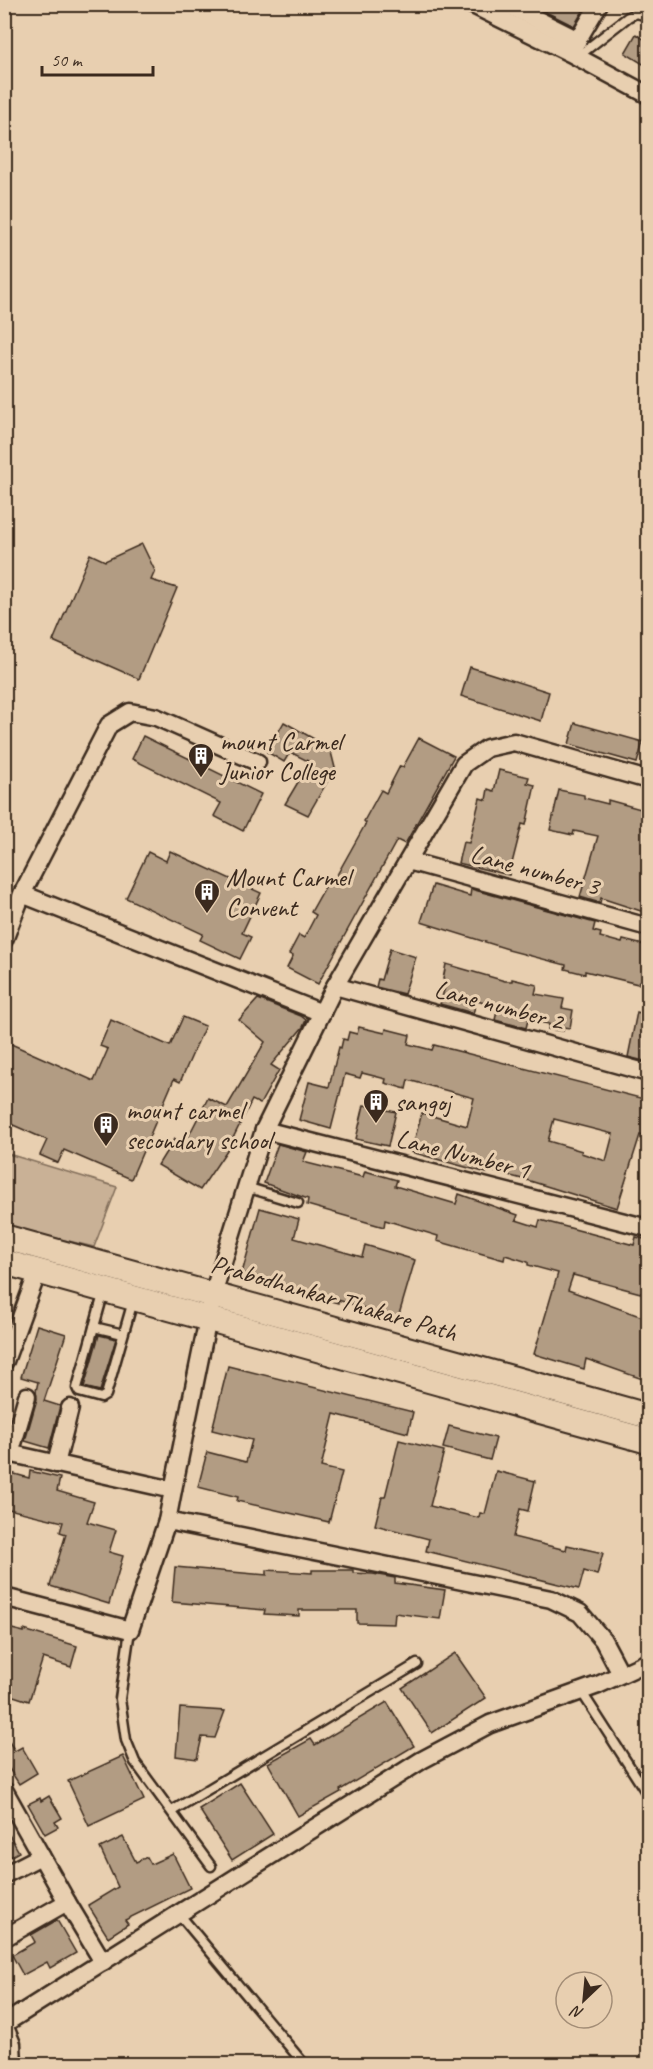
<svg xmlns="http://www.w3.org/2000/svg" width="653" height="2069" viewBox="0 0 653 2069" font-family="Caveat,sans-serif">
	<style>
		.green { fill: #c9b196; stroke: #826e5a; stroke-width: 1.5 }
		.building { fill: #b29c83; stroke: #3b2a1e; stroke-width: 1.5; fill-rule: evenodd }
		.lines { fill: none; stroke-linecap: round; stroke-linejoin: round }
		.service-casing { stroke: #3b2a1e; stroke-width: 13 }
		.minor-casing { stroke: #3b2a1e; stroke-width: 21 }
		.secondary-casing { stroke: #3b2a1e; stroke-width: 28 }
		.service { stroke: #e8cfb0; stroke-width: 8 }
		.minor { stroke: #e8cfb0; stroke-width: 16 }
		.secondary { stroke: #e8cfb0; stroke-width: 24 }
		.labels { text-anchor: middle; dominant-baseline: central; stroke-width: 6; stroke-linejoin: round; paint-order: stroke }
		.poi-label { font-size: 26px; fill: #3b2a1e; stroke: #e8cfb0; text-anchor: start }
		.street-label { font-size: 26px; fill: #3b2a1e; stroke: #e8cfb0 }
	</style>
	<rect width="100%" height="100%" fill="#e8cfb0"/>
	<filter id="ink" filterUnits="userSpaceOnUse"><feTurbulence type="fractalNoise" baseFrequency=".0167" numOctaves="2"/><feDisplacementMap in="SourceGraphic" scale="12" xChannelSelector="R" yChannelSelector="G"/><feConvolveMatrix kernelMatrix="1 2 1 2 8 2 1 2 1" color-interpolation-filters="sRGB"/></filter>
	<g filter="url(#ink)">
		<!-- green -->
		<path class="green" d="M5 1153 117 1187 94 1247 5 1226Z"/>
		<!-- building -->
		<g class="building">
			<path d="M530 4H587L574 26Z"/>
			<path d="M636 34 648 42V67L625 53Z"/>
			<path d="M142 544 155 571 151 580 177 588 139 679 53 641 90 554 105 561Z"/>
			<path d="M470 667 549 692 541 721 461 696Z"/>
			<path d="M284 722 330 748 335 768 308 815 285 804 310 762 290 752 284 762 267 752Z"/>
			<path d="M575 723 643 742 637 763 569 744Z"/>
			<path d="M143 736 261 794 243 831 214 816 221 803 132 759Z"/>
			<path d="M419 738 454 756 405 844 397 840 318 984 287 968 293 956 289 954 299 935 304 938 316 915 311 912 329 880 333 882 366 823 364 821 381 790 386 793 400 766 403 767Z"/>
			<path d="M499 770 529 777 527 783 535 785 526 825 522 824 509 875 458 863 463 842 469 843 480 798 486 800 488 789 494 791Z"/>
			<path d="M559 790 584 795V798L608 804V800L648 811V909L645 908 644 912 601 898 600 903 580 897 598 836 574 831 573 835 550 830Z"/>
			<path d="M170 851 261 893 242 933 251 937 240 959 200 940 203 934 126 898 148 852 166 861Z"/>
			<path d="M433 885 470 896 471 889 595 923 593 931 601 933 600 937 622 943 623 940 648 946V955L642 981H639L638 984 585 971V974L565 969 566 965 508 950V949L421 922Z"/>
			<path d="M390 949 416 957 404 994 376 987 378 979 381 980Z"/>
			<path d="M446 964 505 981H512V979L537 985 535 994 564 999 562 1008 573 1010 570 1028 563 1027V1031L548 1029 549 1024 528 1020 526 1028 495 1020 498 1007 477 1001 473 1013 440 1004 447 980 443 979Z"/>
			<path d="M258 999 301 1016 306 1020 303 1027 271 1065 279 1070 260 1104 252 1100 227 1150 200 1190 158 1165 174 1139 184 1145 208 1098 227 1107 265 1042 239 1020Z"/>
			<path d="M637 1012 648 1015V1062L628 1057Z"/>
			<path d="M183 1017 205 1026 180 1082 174 1079 131 1179 64 1150 58 1163 40 1155 47 1140 4 1121V1053L9 1043 94 1081 108 1049 100 1046 111 1020 170 1046Z"/>
			<path d="M359 1027 385 1033 386 1029 410 1035 408 1044 432 1050 434 1045 648 1100V1138L640 1135 617 1208 530 1181 488 1170 487 1173 411 1152 422 1113 467 1126 474 1098 408 1080 406 1089 385 1083 386 1079 362 1073 360 1078 345 1074 331 1129 299 1120 309 1082 329 1087 339 1047 341 1048 343 1039 347 1040 349 1032 357 1034ZM554 1119 613 1134 606 1161 581 1153 582 1151 548 1141Z"/>
			<path d="M364 1105 396 1112 388 1146 356 1139Z"/>
			<path d="M278 1144 307 1152 303 1162 363 1177 365 1171 397 1180 395 1186 456 1204 459 1194 518 1215 516 1220 538 1227 540 1220 634 1245 636 1237 648 1240V1295L573 1275 568 1290 648 1319V1381L586 1359 584 1369 534 1354 558 1273 528 1265V1262L505 1255 504 1260 437 1241 438 1236 385 1220 384 1227 307 1205 308 1199 264 1183Z"/>
			<path d="M260 1208 299 1219 294 1238 362 1257 365 1245 415 1260 398 1318 338 1300V1303L291 1290 292 1287 242 1273Z"/>
			<path d="M37 1325 66 1334 44 1401 60 1406 49 1448 25 1441 37 1399 36 1391 38 1382 21 1377Z"/>
			<path d="M99 1335 116 1339 100 1391 84 1387Z"/>
			<path d="M228 1366 413 1412 408 1433 334 1414 321 1467 342 1472 329 1522 237 1501 238 1497 198 1487 207 1452 246 1462 252 1440 212 1430Z"/>
			<path d="M449 1426 496 1438 490 1460 443 1448Z"/>
			<path d="M399 1440 444 1451 430 1506 479 1518 480 1513 485 1514 496 1471 535 1481 528 1511 520 1509 513 1537 566 1550 567 1545 603 1553 597 1575 584 1571 579 1589 426 1551 429 1539 375 1525 382 1497H385Z"/>
			<path d="M4 1471 29 1478 30 1471 60 1478 57 1491 94 1502 87 1522 116 1530 109 1552 123 1556 109 1604 50 1586 66 1534 60 1532 63 1522 4 1508Z"/>
			<path d="M175 1567 267 1575V1570L312 1573V1570H353V1573L373 1574 395 1578V1583L445 1590 440 1619 395 1613 394 1624 357 1623V1610H299V1616L264 1614 265 1610 172 1602Z"/>
			<path d="M4 1627 24 1632V1630L77 1646 71 1667 43 1658 29 1701 4 1693Z"/>
			<path d="M455 1653 486 1698 432 1733 402 1688Z"/>
			<path d="M387 1702 414 1746 340 1790 341 1792 298 1816 268 1763 311 1739 315 1745Z"/>
			<path d="M180 1708 225 1711 215 1738 202 1737 197 1759 176 1756Z"/>
			<path d="M4 1734 15 1751 22 1747 37 1773 19 1784 4 1761Z"/>
			<path d="M123 1756 144 1800 89 1826 68 1781Z"/>
			<path d="M240 1783 273 1834 232 1860 199 1809Z"/>
			<path d="M49 1796 62 1818 55 1822 58 1827 45 1834 28 1804 40 1798 41 1801Z"/>
			<path d="M4 1826 19 1852 4 1860Z"/>
			<path d="M123 1837 136 1862 147 1857 151 1864 173 1854 190 1888 125 1920 128 1924 108 1937 88 1905 118 1887 100 1848Z"/>
			<path d="M57 1920 76 1953 50 1968 47 1962 23 1975 12 1955 35 1942 31 1935Z"/>
		</g>
		<g class="lines">
			<defs>
				<g id="service">
					<path d="M577 57 628 17 636 13 648 16"/>
					<path d="M246 1187 298 1203"/>
					<path d="M104 1291 77 1388 79 1392 101 1398 106 1395 133 1301"/>
					<path d="M94 1327 123 1334"/>
					<path d="M130 1630 120 1699 126 1740 135 1762 211 1866"/>
					<path d="M581 1691 648 1795"/>
					<path d="M172 1811 417 1664"/>
					<path d="M179 1914 304 2064"/>
				</g>
				<g id="minor">
					<path d="M471 4 570 53 648 95"/>
					<path d="M506 4 578 40"/>
					<path d="M573 48 599 4"/>
					<path d="M408 861 648 927"/>
					<path d="M22 894 322 1013"/>
					<path d="M4 940 22 894 109 725 130 712 156 717 257 762"/>
					<path d="M335 986 648 1073"/>
					<path d="M264 1130 648 1228"/>
					<path d="M5 1361 38 1271"/>
					<path d="M4 1452 173 1490 167 1521 551 1599 580 1613 603 1640 621 1674"/>
					<path d="M10 1454 27 1396"/>
					<path d="M56 1464 70 1408"/>
					<path d="M173 1490 213 1294 264 1130 335 986 464 764 487 748 514 742 648 780"/>
					<path d="M4 1597 130 1630 167 1521"/>
					<path d="M4 1790 67 1902 4 1938"/>
					<path d="M4 1875 41 1856"/>
					<path d="M67 1902 103 1962"/>
					<path d="M4 2024 422 1760 490 1724 598 1685 648 1662"/>
					<path d="M4 2025 12 2044 13 2064"/>
				</g>
				<g id="secondary">
					<path d="M4 1237 648 1416"/>
					<path d="M4 1262 648 1441"/>
				</g>
			</defs>
			<!-- service casing -->
			<use href="#service" class="service-casing"/>
			<!-- minor casing -->
			<use href="#minor" class="minor-casing"/>
			<!-- secondary casing -->
			<use href="#secondary" class="secondary-casing"/>
			<!-- service -->
			<use href="#service" class="service"/>
			<!-- minor -->
			<use href="#minor" class="minor"/>
			<!-- secondary -->
			<use href="#secondary" class="secondary"/>
		</g>
	</g>
	<!-- icons -->
	<defs>
		<symbol id="building-pin" viewBox="-11 -11 22 30"><path d="M0 17L-7.5 6A9.5 9.5 0 1 1 7.5 6Z" fill="#3b2a1e" stroke="#e8cfb0"/><path d="M-4-6H4V6H1V3H-1V6H-4ZM-2.5-4.3h1.7v1.8h-1.7ZM.8-4.3h1.7v1.8H.8ZM-2.5-1h1.7V.8h-1.7ZM.8-1h1.7V.8H.8Z" fill="#fff"/></symbol>
	</defs>
	<g fill-rule="evenodd">
		<use href="#building-pin" x="186" y="741" width="30" height="40"/>
		<use href="#building-pin" x="192" y="877" width="30" height="40"/>
		<use href="#building-pin" x="361" y="1087" width="30" height="40"/>
		<use href="#building-pin" x="91" y="1110" width="30" height="40"/>
	</g>
	<g class="labels">
		<!-- poi labels -->
		<g class="poi-label">
			<text x="220" y="741">mount Carmel<tspan x="220" dy="30">Junior College</tspan></text>
			<text x="226" y="877">Mount Carmel<tspan x="226" dy="30">Convent</tspan></text>
			<text x="395" y="1102">sangoj</text>
			<text x="126" y="1110">mount carmel<tspan x="126" dy="30">secondary school</tspan></text>
		</g>
		<!-- street labels -->
		<g class="street-label">
			<text transform="translate(535 870) rotate(15)">Lane number 3</text>
			<text transform="translate(499 1005) rotate(15)">Lane number 2</text>
			<text transform="translate(463 1154) rotate(14)">Lane Number 1</text>
			<text transform="translate(334 1298) rotate(16)">Prabodhankar Thakare Path</text>
		</g>
	</g>
	<!-- margin -->
	<rect width="653" height="2069" fill="none" stroke="#e8cfb0" stroke-width="24"/>
	<rect x="12" y="12" width="629" height="2045" fill="none" stroke="#3b2a1e" stroke-width="2" filter="url(#ink)"/>
	<!-- north arrow -->
	<g transform="translate(584 2000) rotate(206)"><circle r="28" fill="#e8cfb0" stroke="#a38d76" stroke-width="1.5"/>
	<path d="M0-4.5L10 22L0 15L-10 22Z" fill="#3b2a1e"/>
	<text y="-9" font-size="16" font-weight="bold" text-anchor="middle" fill="#3b2a1e">N</text>
	</g>
	<!-- scale -->
	<path d="M42 66v9h111v-9" fill="none" stroke="#3b2a1e" stroke-width="3"/>
	<text x="51" y="66" font-size="18" fill="#3b2a1e" stroke="#e8cfb0" stroke-width="4.5" paint-order="stroke">50 m</text>
</svg>
